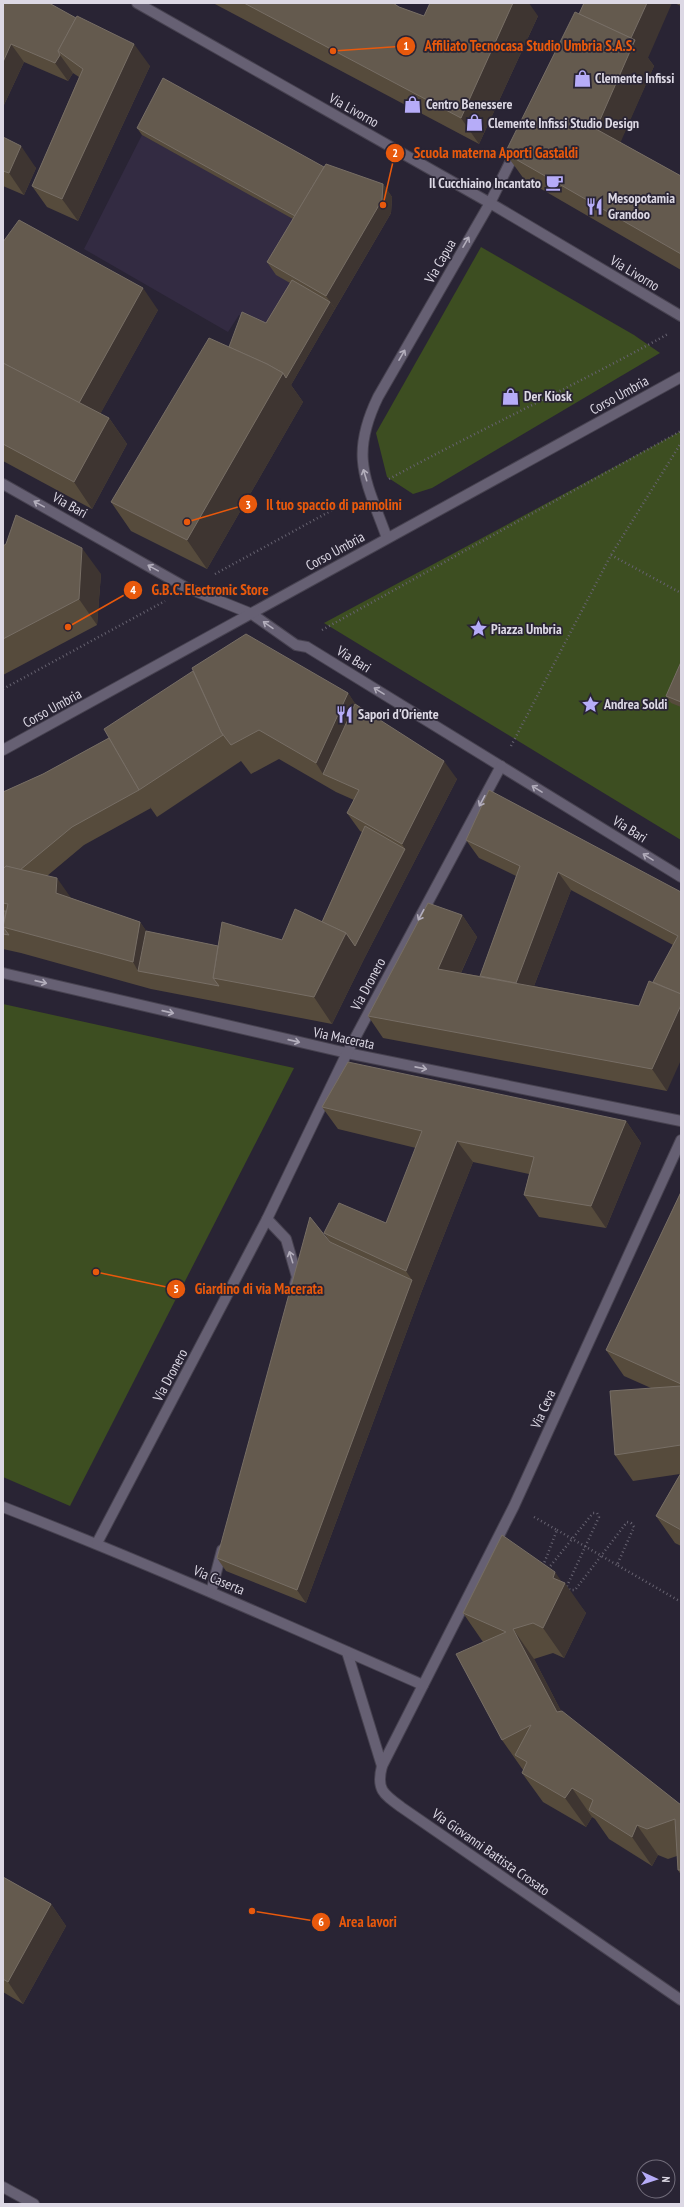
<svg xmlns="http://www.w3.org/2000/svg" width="684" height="2207" viewBox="0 0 684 2207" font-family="'PT Sans Narrow',sans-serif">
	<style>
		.built { fill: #332b42 }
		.green { fill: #3d4e21 }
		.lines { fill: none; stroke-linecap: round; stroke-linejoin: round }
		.lane-casing { stroke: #474250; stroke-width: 12 }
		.street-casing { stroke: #474250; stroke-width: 12 }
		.secondary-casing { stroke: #474250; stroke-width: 12 }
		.path { stroke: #676371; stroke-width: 2.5; stroke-dasharray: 1 3; stroke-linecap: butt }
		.lane { stroke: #666073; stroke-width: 10 }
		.street { stroke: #666073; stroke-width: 10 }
		.secondary { stroke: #666073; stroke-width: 10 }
		.wall { fill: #564b3c; fill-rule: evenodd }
		.shaded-wall { fill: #3e3531 }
		.building { fill: #645a4e; stroke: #776e65 }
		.oneway { stroke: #b3aebc }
		.labels { text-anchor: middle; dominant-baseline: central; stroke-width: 3.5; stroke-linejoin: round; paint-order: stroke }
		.poi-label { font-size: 14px; font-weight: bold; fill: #dcd8e4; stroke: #292434; text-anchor: start }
		.street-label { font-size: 14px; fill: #dcd8e4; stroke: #292434 }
		.leader { fill: none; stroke: #e8590c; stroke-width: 1.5 }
		.callout-dot { fill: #e8590c; stroke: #292434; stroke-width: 1.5 }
		.mark-label { font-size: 12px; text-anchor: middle; font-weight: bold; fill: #fff }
		.callout-label { font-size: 15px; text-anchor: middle; font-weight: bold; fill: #e8590c; stroke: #292434; stroke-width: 3.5; stroke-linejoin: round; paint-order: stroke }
	</style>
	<rect width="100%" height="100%" fill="#292434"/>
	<!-- built -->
	<path class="built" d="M142 135 226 181 335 177 392 197 391 213 335 309 270 330 239 315 228 332 84 249Z"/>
	<!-- green -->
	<g class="green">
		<path d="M481 247 634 335 660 353 432 488 413 494 387 477 376 433Z"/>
		<path d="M681 431V840L324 623Z"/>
		<path d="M3 1004 294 1068 70 1506 3 1477Z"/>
	</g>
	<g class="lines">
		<defs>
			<path id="lane" d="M347 1652 382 1766"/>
			<g id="street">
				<path d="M3 484 185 587 252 614 296 645 307 647 681 877"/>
				<path d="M387 538C366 480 349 457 378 397L490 203 516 150"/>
				<path d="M3 973 347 1053 681 1121"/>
				<path d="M681 1140 514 1506 382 1766C376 1789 383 1794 401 1807L681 2000"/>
				<path d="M267 1219 286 1239 297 1277 295 1284"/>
				<path d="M3 1507C145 1562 284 1624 423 1685"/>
				<path d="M97 1543 267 1219 347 1053 501 766"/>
				<path d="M211 1592 222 1550"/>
				<path d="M3 2187 34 2204"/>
			</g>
			<g id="secondary">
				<path d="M137 3 490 203 681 316"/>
				<path d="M3 750 681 377"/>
			</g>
		</defs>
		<!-- lane casing -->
		<use href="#lane" class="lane-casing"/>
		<!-- street casing -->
		<use href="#street" class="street-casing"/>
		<!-- secondary casing -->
		<use href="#secondary" class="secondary-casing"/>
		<!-- path -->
		<g class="path">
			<path d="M389 479C481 429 576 385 668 334"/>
			<path d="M611 555 681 593"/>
			<path d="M215 574 349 501"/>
			<path d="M322 630 681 431"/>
			<path d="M3 689 165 601"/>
			<path d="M511 746 611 555 681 443"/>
			<path d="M534 1517 557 1530 543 1566"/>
			<path d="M557 1530 617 1565"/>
			<path d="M548 1569 593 1513H597L599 1517 567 1586 570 1590H575L627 1522 631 1523 634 1527 617 1565 681 1602"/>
		</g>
		<!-- lane -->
		<use href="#lane" class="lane"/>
		<!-- street -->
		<use href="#street" class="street"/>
		<!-- secondary -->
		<use href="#secondary" class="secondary"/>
	</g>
	<!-- wall -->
	<g class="wall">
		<path d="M3 3 150 66 78 221 47 207 32 186 79 77 73 73 68 81 24 62 3 107Z"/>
		<path d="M213 3H393L399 7 424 16H538L479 144Z"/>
		<path d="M674 3H681V6Z"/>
		<path d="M648 58 654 66 620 142 681 176V270L524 179 505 153Z"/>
		<path d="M137 128 324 167 383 184 392 197 391 213 335 309 291 385 303 402 207 569 131 531 111 502 229 347 266 323 290 283 276 275 267 262 293 219 142 135Z"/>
		<path d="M3 137 36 168 24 195 3 186Z"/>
		<path d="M3 242 158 310 100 414 109 418 127 444 92 509 3 461Z"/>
		<path d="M3 546 101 574 97 625 3 675Z"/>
		<path d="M681 662V707L671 703 666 696Z"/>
		<path d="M193 671 348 693 355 704 457 779 364 959 332 1024 151 989 21 953 3 949V792L43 774 109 738ZM279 759 336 792 354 800 347 813 360 831 362 832 322 922 282 940 218 946 146 931 140 922 71 898 47 876 84 845 151 808 150 807 157 817 241 761 251 774Z"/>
		<path d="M466 840 681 892 667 1091 383 1038 368 1016 462 915 477 937 461 973 480 976 516 876 479 858ZM571 890 673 945 653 982 639 1006 534 986Z"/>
		<path d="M322 1107 626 1121 641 1143 606 1228 539 1217 524 1195 529 1174 473 1162 421 1293 306 1603 226 1571 217 1558 330 1242 324 1233 386 1223 416 1148 338 1129Z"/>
		<path d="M681 1192V1546L675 1543 656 1516 680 1474 633 1481 615 1455 651 1388 624 1376 606 1350Z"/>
		<path d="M562 1582 586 1613 564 1658 553 1653 534 1659 561 1711 681 1805V1875L678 1870 677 1856 668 1859 658 1855 652 1866 609 1839 595 1819 592 1817 586 1827 543 1802 522 1773 524 1769 523 1770 502 1740 483 1642 463 1613Z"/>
		<path d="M3 1877 51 1904 66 1926 23 2004 3 1992Z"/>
	</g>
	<!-- shaded-wall -->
	<g class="shaded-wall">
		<path d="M513 3H529L538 16 479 144 461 118Z"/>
		<path d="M647 3H672L648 58 654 66 615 155 596 129 630 41Z"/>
		<path d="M11 44 24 62 3 107V62Z"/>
		<path d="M134 44 150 66 78 221 62 199Z"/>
		<path d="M60 55 73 73 68 81 55 63Z"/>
		<path d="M21 146 36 168 24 195 9 173Z"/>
		<path d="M383 184 392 197 391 213 335 309 326 296Z"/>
		<path d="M143 288 158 310 93 427 78 405Z"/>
		<path d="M330 302 335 309 291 385 303 402 207 569 187 540 283 373Z"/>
		<path d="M109 418 127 444 92 509 74 482Z"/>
		<path d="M82 548 101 574 97 625 79 599Z"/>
		<path d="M348 693 368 722 323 774 316 763Z"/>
		<path d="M444 761 457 779 364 959 332 1024 314 997 346 933 405 849 402 844Z"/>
		<path d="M558 872 571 890 527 1004 514 986Z"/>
		<path d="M57 878 76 905 56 893Z"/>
		<path d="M462 915 477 937 453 990 438 969Z"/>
		<path d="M140 922 159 949 138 971 133 962Z"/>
		<path d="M681 1005V1060L667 1091 652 1069Z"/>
		<path d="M626 1121 641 1143 606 1228 591 1206Z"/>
		<path d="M457 1141 473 1162 421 1293 306 1603 297 1590 412 1280 406 1271Z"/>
		<path d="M555 1572 564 1585 565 1583 586 1613 564 1658 543 1628 553 1578Z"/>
		<path d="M513 1629 534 1659 577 1742 557 1712Z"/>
		<path d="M572 1788 592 1817 586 1827 565 1798Z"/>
		<path d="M637 1825 658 1855 652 1866 632 1837Z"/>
		<path d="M51 1904 66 1926 23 2004 8 1982Z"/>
	</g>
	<!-- building -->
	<g class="building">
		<path d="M3 3H49L76 18 58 51 60 55 55 63 11 44 3 62Z"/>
		<path d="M244 3H393L399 7 424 16 430 3H513L461 118Z"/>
		<path d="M584 3H647L631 38 579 14Z"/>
		<path d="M575 12 635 40 596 129 681 176V254L505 153Z"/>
		<path d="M77 16 134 44 62 199 32 186 83 69 58 51Z"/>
		<path d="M163 78 324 167 295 216 137 128Z"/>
		<path d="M3 137 21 146 9 173 3 171Z"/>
		<path d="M326 164 383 184 382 200 326 296 267 262Z"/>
		<path d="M19 220 143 288 79 403 3 363V242Z"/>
		<path d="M292 280 330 302 286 378 283 373 267 364 229 347 242 312 266 323Z"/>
		<path d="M209 338 267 364 283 373 187 540 111 502Z"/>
		<path d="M3 363 109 418 74 482 3 444Z"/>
		<path d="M16 515 82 548 79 599 3 639V546L6 544Z"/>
		<path d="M246 634 348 693 316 763 259 730 231 745 221 732 192 668Z"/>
		<path d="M681 662V702L666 696Z"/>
		<path d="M193 671 221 732 223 735 139 790 104 729Z"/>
		<path d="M355 704 444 761 402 844 347 813 359 790 323 774Z"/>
		<path d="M109 738 139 790 72 827 20 870 6 866 3 869V792L43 774Z"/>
		<path d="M489 790 681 892V994L653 982 678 936 558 872 516 983 480 976 520 866 466 840Z"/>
		<path d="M365 826 405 849 355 946 346 933 322 922Z"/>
		<path d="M6 866 57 878 56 893 140 922 133 962 3 927 8 904 3 903V869Z"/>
		<path d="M428 903 462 915 438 969 639 1006 649 981 681 994V1005L652 1069 368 1016Z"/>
		<path d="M295 909 346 933 314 997 213 978 222 922 282 940Z"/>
		<path d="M3 911H6L3 925Z"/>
		<path d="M3 927 9 935 3 934Z"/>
		<path d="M146 931 218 946 213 978 219 986 138 971Z"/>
		<path d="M348 1062 626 1121 591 1206 524 1195 534 1157 457 1141 406 1271 324 1233 339 1203 386 1223 422 1131 322 1107Z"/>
		<path d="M681 1192V1384L606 1350Z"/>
		<path d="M310 1217 330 1242 412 1280 297 1590 217 1558Z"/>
		<path d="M681 1386V1445L615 1455 610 1391Z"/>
		<path d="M681 1473V1530L656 1516Z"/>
		<path d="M502 1535 555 1572 553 1578 565 1583 543 1628 533 1623 513 1629 557 1712 562 1711 681 1805V1870H678L675 1819 647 1829 637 1825 632 1837 589 1810 593 1800 572 1788 565 1798 522 1773 527 1762 515 1755 531 1725 502 1740 456 1654 506 1632 463 1613Z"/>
		<path d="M3 1877 51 1904 8 1982 3 1979Z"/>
	</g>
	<!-- one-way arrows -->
	<defs><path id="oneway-shaft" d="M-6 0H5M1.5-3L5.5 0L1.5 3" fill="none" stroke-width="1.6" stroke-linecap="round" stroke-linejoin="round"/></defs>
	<g class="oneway">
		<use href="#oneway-shaft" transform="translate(466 242) rotate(-60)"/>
		<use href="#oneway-shaft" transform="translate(402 355) rotate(-60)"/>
		<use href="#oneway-shaft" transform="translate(365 475) rotate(-107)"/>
		<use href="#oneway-shaft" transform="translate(39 504) rotate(-151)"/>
		<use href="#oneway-shaft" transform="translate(153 568) rotate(-151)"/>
		<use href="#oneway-shaft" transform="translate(268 625) rotate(-145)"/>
		<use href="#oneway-shaft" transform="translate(379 691) rotate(-148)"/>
		<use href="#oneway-shaft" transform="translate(537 789) rotate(-148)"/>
		<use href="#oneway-shaft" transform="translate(482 801) rotate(118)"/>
		<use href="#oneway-shaft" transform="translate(648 857) rotate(-148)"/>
		<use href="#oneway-shaft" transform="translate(421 915) rotate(118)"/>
		<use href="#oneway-shaft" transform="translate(41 982) rotate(13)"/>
		<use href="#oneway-shaft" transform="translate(168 1012) rotate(13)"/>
		<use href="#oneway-shaft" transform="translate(294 1041) rotate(13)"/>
		<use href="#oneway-shaft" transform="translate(421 1068) rotate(11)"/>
		<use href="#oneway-shaft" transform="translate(291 1257) rotate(-107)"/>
	</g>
	<!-- icons -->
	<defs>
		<symbol id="shop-bare" viewBox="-9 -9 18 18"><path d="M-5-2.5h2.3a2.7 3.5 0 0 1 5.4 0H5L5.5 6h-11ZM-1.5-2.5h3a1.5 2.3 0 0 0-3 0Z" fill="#b6acf8" stroke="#292434" stroke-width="2.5" paint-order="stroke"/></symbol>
		<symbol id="cafe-bare" viewBox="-9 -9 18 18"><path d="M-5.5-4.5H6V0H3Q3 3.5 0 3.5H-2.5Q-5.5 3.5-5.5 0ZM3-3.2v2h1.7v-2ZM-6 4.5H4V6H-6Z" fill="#b6acf8" stroke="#292434" stroke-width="2.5" paint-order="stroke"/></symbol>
		<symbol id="restaurant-bare" viewBox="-9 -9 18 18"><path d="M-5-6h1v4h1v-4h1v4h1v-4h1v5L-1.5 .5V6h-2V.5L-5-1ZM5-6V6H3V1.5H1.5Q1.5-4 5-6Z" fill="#b6acf8" stroke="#292434" stroke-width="2.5" paint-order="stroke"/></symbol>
		<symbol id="sight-bare" viewBox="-9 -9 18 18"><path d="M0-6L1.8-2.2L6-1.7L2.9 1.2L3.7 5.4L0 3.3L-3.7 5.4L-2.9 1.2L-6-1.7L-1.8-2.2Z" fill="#b6acf8" stroke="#292434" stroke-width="2.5" paint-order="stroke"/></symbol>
	</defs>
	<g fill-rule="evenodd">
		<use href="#shop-bare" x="570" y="66" width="25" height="25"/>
		<use href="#shop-bare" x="400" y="92" width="25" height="25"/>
		<use href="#shop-bare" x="462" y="110" width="25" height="25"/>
		<use href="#cafe-bare" x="542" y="170" width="25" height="25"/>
		<use href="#restaurant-bare" x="582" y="194" width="25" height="25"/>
		<use href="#shop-bare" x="498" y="384" width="25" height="25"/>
		<use href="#sight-bare" x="466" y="616" width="25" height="25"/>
		<use href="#sight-bare" x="578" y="692" width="25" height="25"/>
		<use href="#restaurant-bare" x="332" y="702" width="25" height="25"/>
	</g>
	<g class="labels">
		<!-- poi labels -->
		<g class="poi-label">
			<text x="595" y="78">Clemente Infissi</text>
			<text x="426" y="104">Centro Benessere</text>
			<text x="488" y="123">Clemente Infissi Studio Design</text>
			<text x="541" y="183" text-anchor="end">Il Cucchiaino Incantato</text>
			<text x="608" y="198">Mesopotamia<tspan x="608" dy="16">Grandoo</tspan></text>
			<text x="524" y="396">Der Kiosk</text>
			<text x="491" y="629">Piazza Umbria</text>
			<text x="604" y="704">Andrea Soldi</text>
			<text x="358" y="714">Sapori d'Oriente</text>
		</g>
		<!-- street labels -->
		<g class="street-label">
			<text transform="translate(354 110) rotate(29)">Via Livorno</text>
			<text transform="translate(440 261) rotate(-60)">Via Capua</text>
			<text transform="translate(635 273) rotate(31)">Via Livorno</text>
			<text transform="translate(619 395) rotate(-29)">Corso Umbria</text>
			<text transform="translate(70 505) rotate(29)">Via Bari</text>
			<text transform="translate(335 551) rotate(-29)">Corso Umbria</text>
			<text transform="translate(354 659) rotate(32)">Via Bari</text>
			<text transform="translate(52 708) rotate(-29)">Corso Umbria</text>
			<text transform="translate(630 829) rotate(32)">Via Bari</text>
			<text transform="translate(368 984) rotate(-62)">Via Dronero</text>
			<text transform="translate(344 1038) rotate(12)">Via Macerata</text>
			<text transform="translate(170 1375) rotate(-62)">Via Dronero</text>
			<text transform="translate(543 1409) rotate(-66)">Via Ceva</text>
			<text transform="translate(219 1580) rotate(23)">Via Caserta</text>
			<text transform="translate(491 1852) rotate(35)">Via Giovanni Battista Crosato</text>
		</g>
	</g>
	<!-- callouts -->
	<path class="leader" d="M333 51L406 46M383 205L395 153M187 522L248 504M68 627L133 590M96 1272L176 1289M252 1911L321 1922"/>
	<g class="callout-dot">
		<circle cx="333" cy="51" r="4"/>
		<circle cx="383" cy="205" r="4"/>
		<circle cx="187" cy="522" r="4"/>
		<circle cx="68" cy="627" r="4"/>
		<circle cx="96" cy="1272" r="4"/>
		<circle cx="252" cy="1911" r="4"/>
		<circle cx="406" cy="46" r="10"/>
		<circle cx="395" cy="153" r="10"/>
		<circle cx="248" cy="504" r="10"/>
		<circle cx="133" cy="590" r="10"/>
		<circle cx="176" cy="1289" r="10"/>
		<circle cx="321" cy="1922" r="10"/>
	</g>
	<g class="mark-label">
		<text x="406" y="50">1</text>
		<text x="395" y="157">2</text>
		<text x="248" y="509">3</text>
		<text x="133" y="594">4</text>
		<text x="176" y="1293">5</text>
		<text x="321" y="1926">6</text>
	</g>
	<g class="callout-label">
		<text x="530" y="51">Affiliato Tecnocasa Studio Umbria S.A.S.</text>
		<text x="496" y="158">Scuola materna Aporti Gastaldi</text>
		<text x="334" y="510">Il tuo spaccio di pannolini</text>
		<text x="210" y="595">G.B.C. Electronic Store</text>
		<text x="259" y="1294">Giardino di via Macerata</text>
		<text x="368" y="1927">Area lavori</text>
	</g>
	<!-- border -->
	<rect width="684" height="2207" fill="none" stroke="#dcd8e4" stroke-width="8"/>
	<!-- north arrow -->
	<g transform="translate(656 2179) rotate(93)"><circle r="19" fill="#292434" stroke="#716c7a"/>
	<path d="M0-3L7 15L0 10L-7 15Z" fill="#b6acf8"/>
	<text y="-6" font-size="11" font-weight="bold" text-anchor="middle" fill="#dcd8e4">N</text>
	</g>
</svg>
